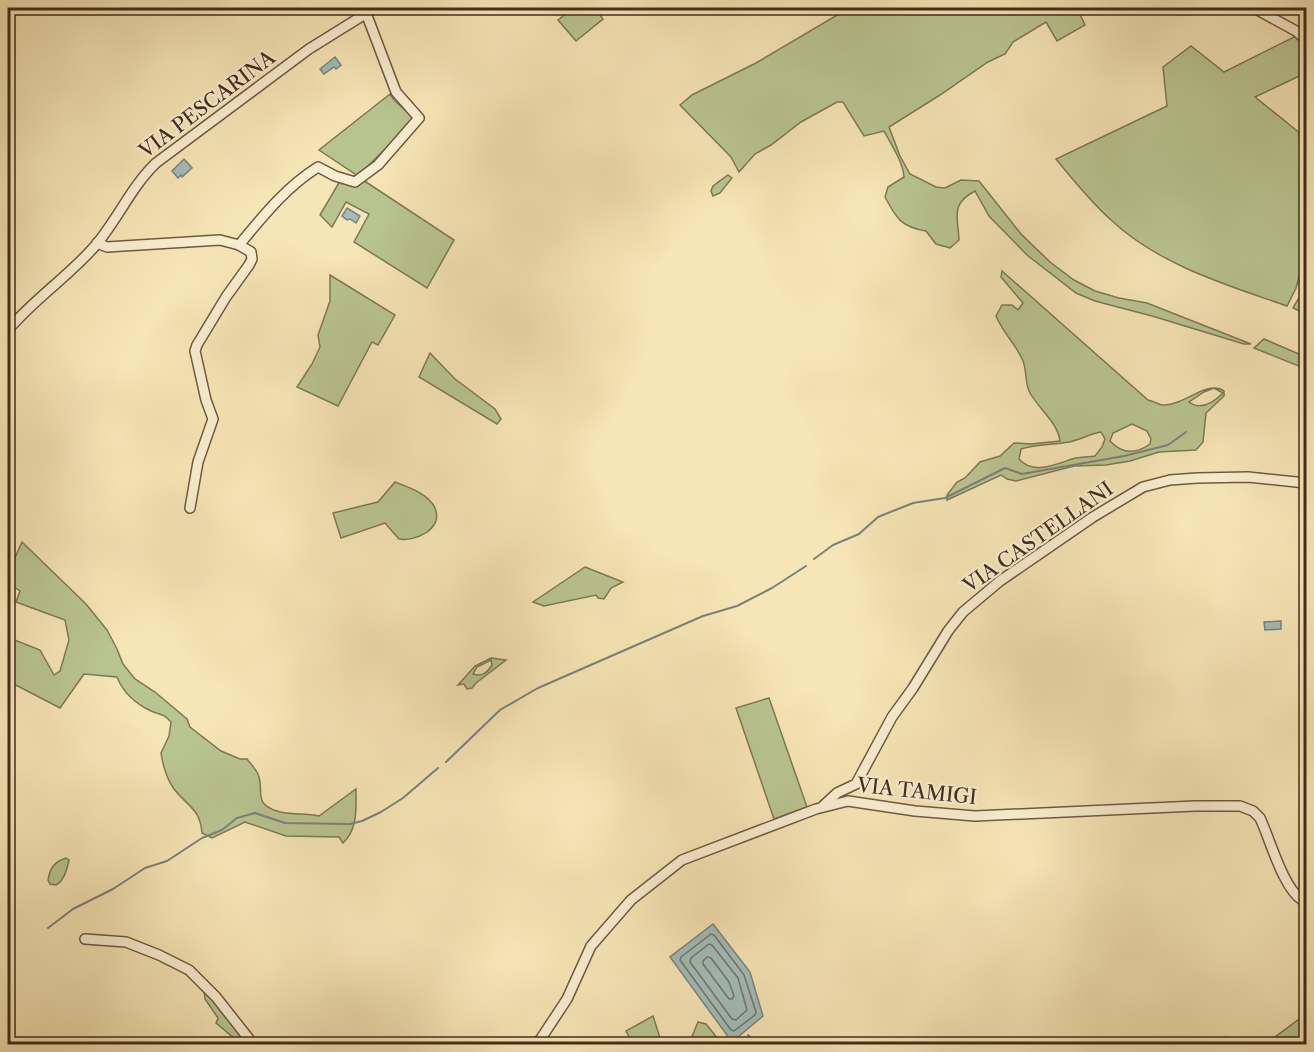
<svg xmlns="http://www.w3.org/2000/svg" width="1314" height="1052" viewBox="0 0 1314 1052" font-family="'Libre Caslon Text',serif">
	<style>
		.green { fill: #b9c591; stroke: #7e7856; stroke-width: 1.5; fill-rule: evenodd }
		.water { fill: #a1bcb9; stroke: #7b827a; stroke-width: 1.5 }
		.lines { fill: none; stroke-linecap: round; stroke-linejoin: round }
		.shore { stroke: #72746a; stroke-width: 1.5 }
		.stream { stroke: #7b827a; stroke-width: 2 }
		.minor-casing { stroke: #6f5a42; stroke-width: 12 }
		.minor { stroke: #f9eed0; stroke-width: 9 }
		.labels { text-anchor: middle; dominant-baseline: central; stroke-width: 4.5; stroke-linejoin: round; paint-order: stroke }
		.street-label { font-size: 20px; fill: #422c1c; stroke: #f9eed0 }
	</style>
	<rect width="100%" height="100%" fill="#f6e5b6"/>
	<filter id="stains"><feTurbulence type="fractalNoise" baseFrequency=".00333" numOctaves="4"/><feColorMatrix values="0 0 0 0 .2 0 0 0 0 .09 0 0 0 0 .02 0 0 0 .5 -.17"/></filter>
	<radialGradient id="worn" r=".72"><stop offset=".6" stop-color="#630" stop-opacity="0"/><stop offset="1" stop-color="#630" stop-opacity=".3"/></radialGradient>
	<!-- green -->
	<g class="green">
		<path d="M573 8H595L603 19 576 41 558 20Z"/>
		<path d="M849 8H1077L1085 25 1057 41 1046 22 1013 42 1005 54 988 62 940 95 889 127 900 156 910 174 936 187 945 188 961 180 979 181 1021 234 1050 262 1074 280 1095 291 1119 298 1147 303 1251 344H1244L1152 316 1095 301 1076 293 1027 255 989 216 975 191C950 204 958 217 959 240L950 248 936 244 926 231C901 227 896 218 885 197L888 187 904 177C903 162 891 144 884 131L864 136 843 102H837L801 122 771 145 755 154 739 172 731 157 680 105 692 95 756 63Z"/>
		<path d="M1296 36 1306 49V73L1255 97 1306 138V253L1296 288 1287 306C1227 285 1159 265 1111 220 1091 202 1073 180 1056 159L1167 106 1163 67 1191 46 1224 72Z"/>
		<path d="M390 94 394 100 415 119 358 176 319 150Z"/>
		<path d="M728 175 732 178 720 193 713 196 711 191 713 186Z"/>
		<path d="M363 180 454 240 427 288 354 242 369 214 346 202 332 227 320 215 340 181Z"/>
		<path d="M1002 271 1148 400C1153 401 1158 404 1162 405 1182 407 1208 379 1224 391V396L1206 413 1203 442 1196 450 1159 452 1130 461 1106 465 1074 466 1016 481 1007 479 1001 475 947 500V495L957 482 965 478 980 462 1000 456 1014 443 1031 444 1060 441C1058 423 1039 409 1030 393 1025 385 1027 371 1023 361 1016 344 1003 333 996 316L1002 305H1012L1018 310 1023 303 1001 277ZM1214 388 1223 393C1214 402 1201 411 1189 402L1204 392ZM1132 424 1147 431 1151 439 1150 444C1136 454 1122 454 1110 441L1113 433ZM1101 432 1105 439 1102 447 1095 456C1088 457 1079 457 1072 459 1054 465 1033 475 1019 459L1021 449C1037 444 1053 445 1069 442 1080 440 1089 434 1101 432Z"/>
		<path d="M1306 274V314L1293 308 1300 296Z"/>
		<path d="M330 275 395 315 378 345 372 342 338 406 297 387 312 364 320 347 318 335 330 301Z"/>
		<path d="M1264 339 1306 357V369L1254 348Z"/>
		<path d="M430 353 455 379 495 409 501 419 497 424 419 377Z"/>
		<path d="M395 482C408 487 429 494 435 508 444 529 415 542 399 539L385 523 341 538 333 513 378 502Z"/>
		<path d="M22 542 86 604 107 630 117 649 123 664 135 679 155 692 187 719 190 727 221 751 240 759H247C250 763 255 768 258 774 265 791 252 803 277 811 291 816 305 812 319 816L356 789C356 808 358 829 343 843L339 837 286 836 245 822 212 838 202 833C200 808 188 807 174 789 166 778 163 766 161 753L169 736 171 722C163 713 160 715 151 711 136 704 123 692 117 677L84 674 60 708 8 681V646L10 638 40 650 54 675 60 671 69 640 65 620 16 602 20 591 8 583V573Z"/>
		<path d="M585 567 623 582 611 588 604 599 598 598 596 595 544 606 533 602Z"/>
		<path d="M491 658 506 660 476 683 472 688 467 689 464 684 458 685 475 666ZM491 660 492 665C487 673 482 677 473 674L477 667Z"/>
		<path d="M769 698 807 807 774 819 736 708Z"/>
		<path d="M66 858 69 860C67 870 64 881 56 885L50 884 48 880C50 868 54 862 66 858Z"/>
		<path d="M204 990 251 1044H241L216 1023 218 1018 205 999Z"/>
		<path d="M1306 1014V1044H1224V1037L1249 1043H1267Z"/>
		<path d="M653 1016 662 1044H633L626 1031Z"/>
		<path d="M698 1022 706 1024 722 1044H689Z"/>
	</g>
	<!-- water -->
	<g class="water">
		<path d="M335 57 341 65 336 69 334 67 324 74 320 69Z"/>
		<path d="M184 159 192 168 182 177 181 175 178 178 172 171Z"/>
		<path d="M347 208 360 216 356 223 350 219 347 220 342 216Z"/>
		<path d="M1281 621V629L1265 630 1264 622Z"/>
		<path d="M713 924 750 972 763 1016 732 1042 670 957Z"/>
	</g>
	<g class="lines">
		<!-- shore -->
		<g class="shore">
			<path d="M711 934 714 935 744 975 756 1012 755 1015 734 1031 731 1030 680 960 681 957Z"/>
			<path d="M709 944 712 945 738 978 747 1010 736 1020 732 1019 690 962 691 958Z"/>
			<path d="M707 957 711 958 729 982 734 996 732 999H729L703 964V961Z"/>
		</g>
		<!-- stream -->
		<g class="stream">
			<path d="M814 559 833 545 859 534 878 517 913 503 945 498 1005 468 1022 474 1124 456 1168 445 1186 432"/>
			<path d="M446 762 500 710 538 688 703 616 737 606 772 588 806 566"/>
			<path d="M48 928 73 909 113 889 145 868 167 861 202 838 222 830 237 818 255 813 285 823 350 824 362 821 381 812 403 798 438 768"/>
			<path d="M748 1035 754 1042"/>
		</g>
		<defs>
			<g id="minor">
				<path d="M1254 8 1296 31 1306 40"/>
				<path d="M97 243 107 247 220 240 239 245 251 252 252 259 249 265 226 297 197 345 195 351 206 400 213 419 198 462 190 508"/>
				<path d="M239 245C263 216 286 187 318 167L335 176 355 182 378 165 419 118 396 92 366 13"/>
				<path d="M8 330C34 299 69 276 95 246 118 219 131 187 156 163L309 49 375 8"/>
				<path d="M823 806 837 793 856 784 892 717 913 688 948 631 963 612 1000 581 1093 517 1143 487 1170 480 1197 478 1248 477 1306 483"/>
				<path d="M85 939 126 942 159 955 189 970 216 997 253 1044"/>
				<path d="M534 1044 540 1040 567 999 591 946 631 900 682 860 816 809 848 801 915 811 975 816 1195 806H1240L1253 811 1260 818C1270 839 1283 888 1302 900L1306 899"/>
			</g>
		</defs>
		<!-- minor casing -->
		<use href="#minor" class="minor-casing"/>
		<!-- minor -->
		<use href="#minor" class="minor"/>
	</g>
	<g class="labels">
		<!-- street labels -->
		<g class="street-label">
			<text transform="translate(207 104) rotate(-37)">VIA PESCARINA</text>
			<text transform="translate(1038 537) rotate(-35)">VIA CASTELLANI</text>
			<text transform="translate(917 791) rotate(6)">VIA TAMIGI</text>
		</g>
	</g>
	<!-- margin -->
	<rect width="1314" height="1052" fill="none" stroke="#f6e5b6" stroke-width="30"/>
	<rect x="9" y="9" width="1296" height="1034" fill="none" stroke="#422c1c" stroke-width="3"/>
	<rect x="15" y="15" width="1284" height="1022" fill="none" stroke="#422c1c" stroke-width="1.5"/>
	<rect width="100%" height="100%" filter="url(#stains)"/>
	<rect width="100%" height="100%" fill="url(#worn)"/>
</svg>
